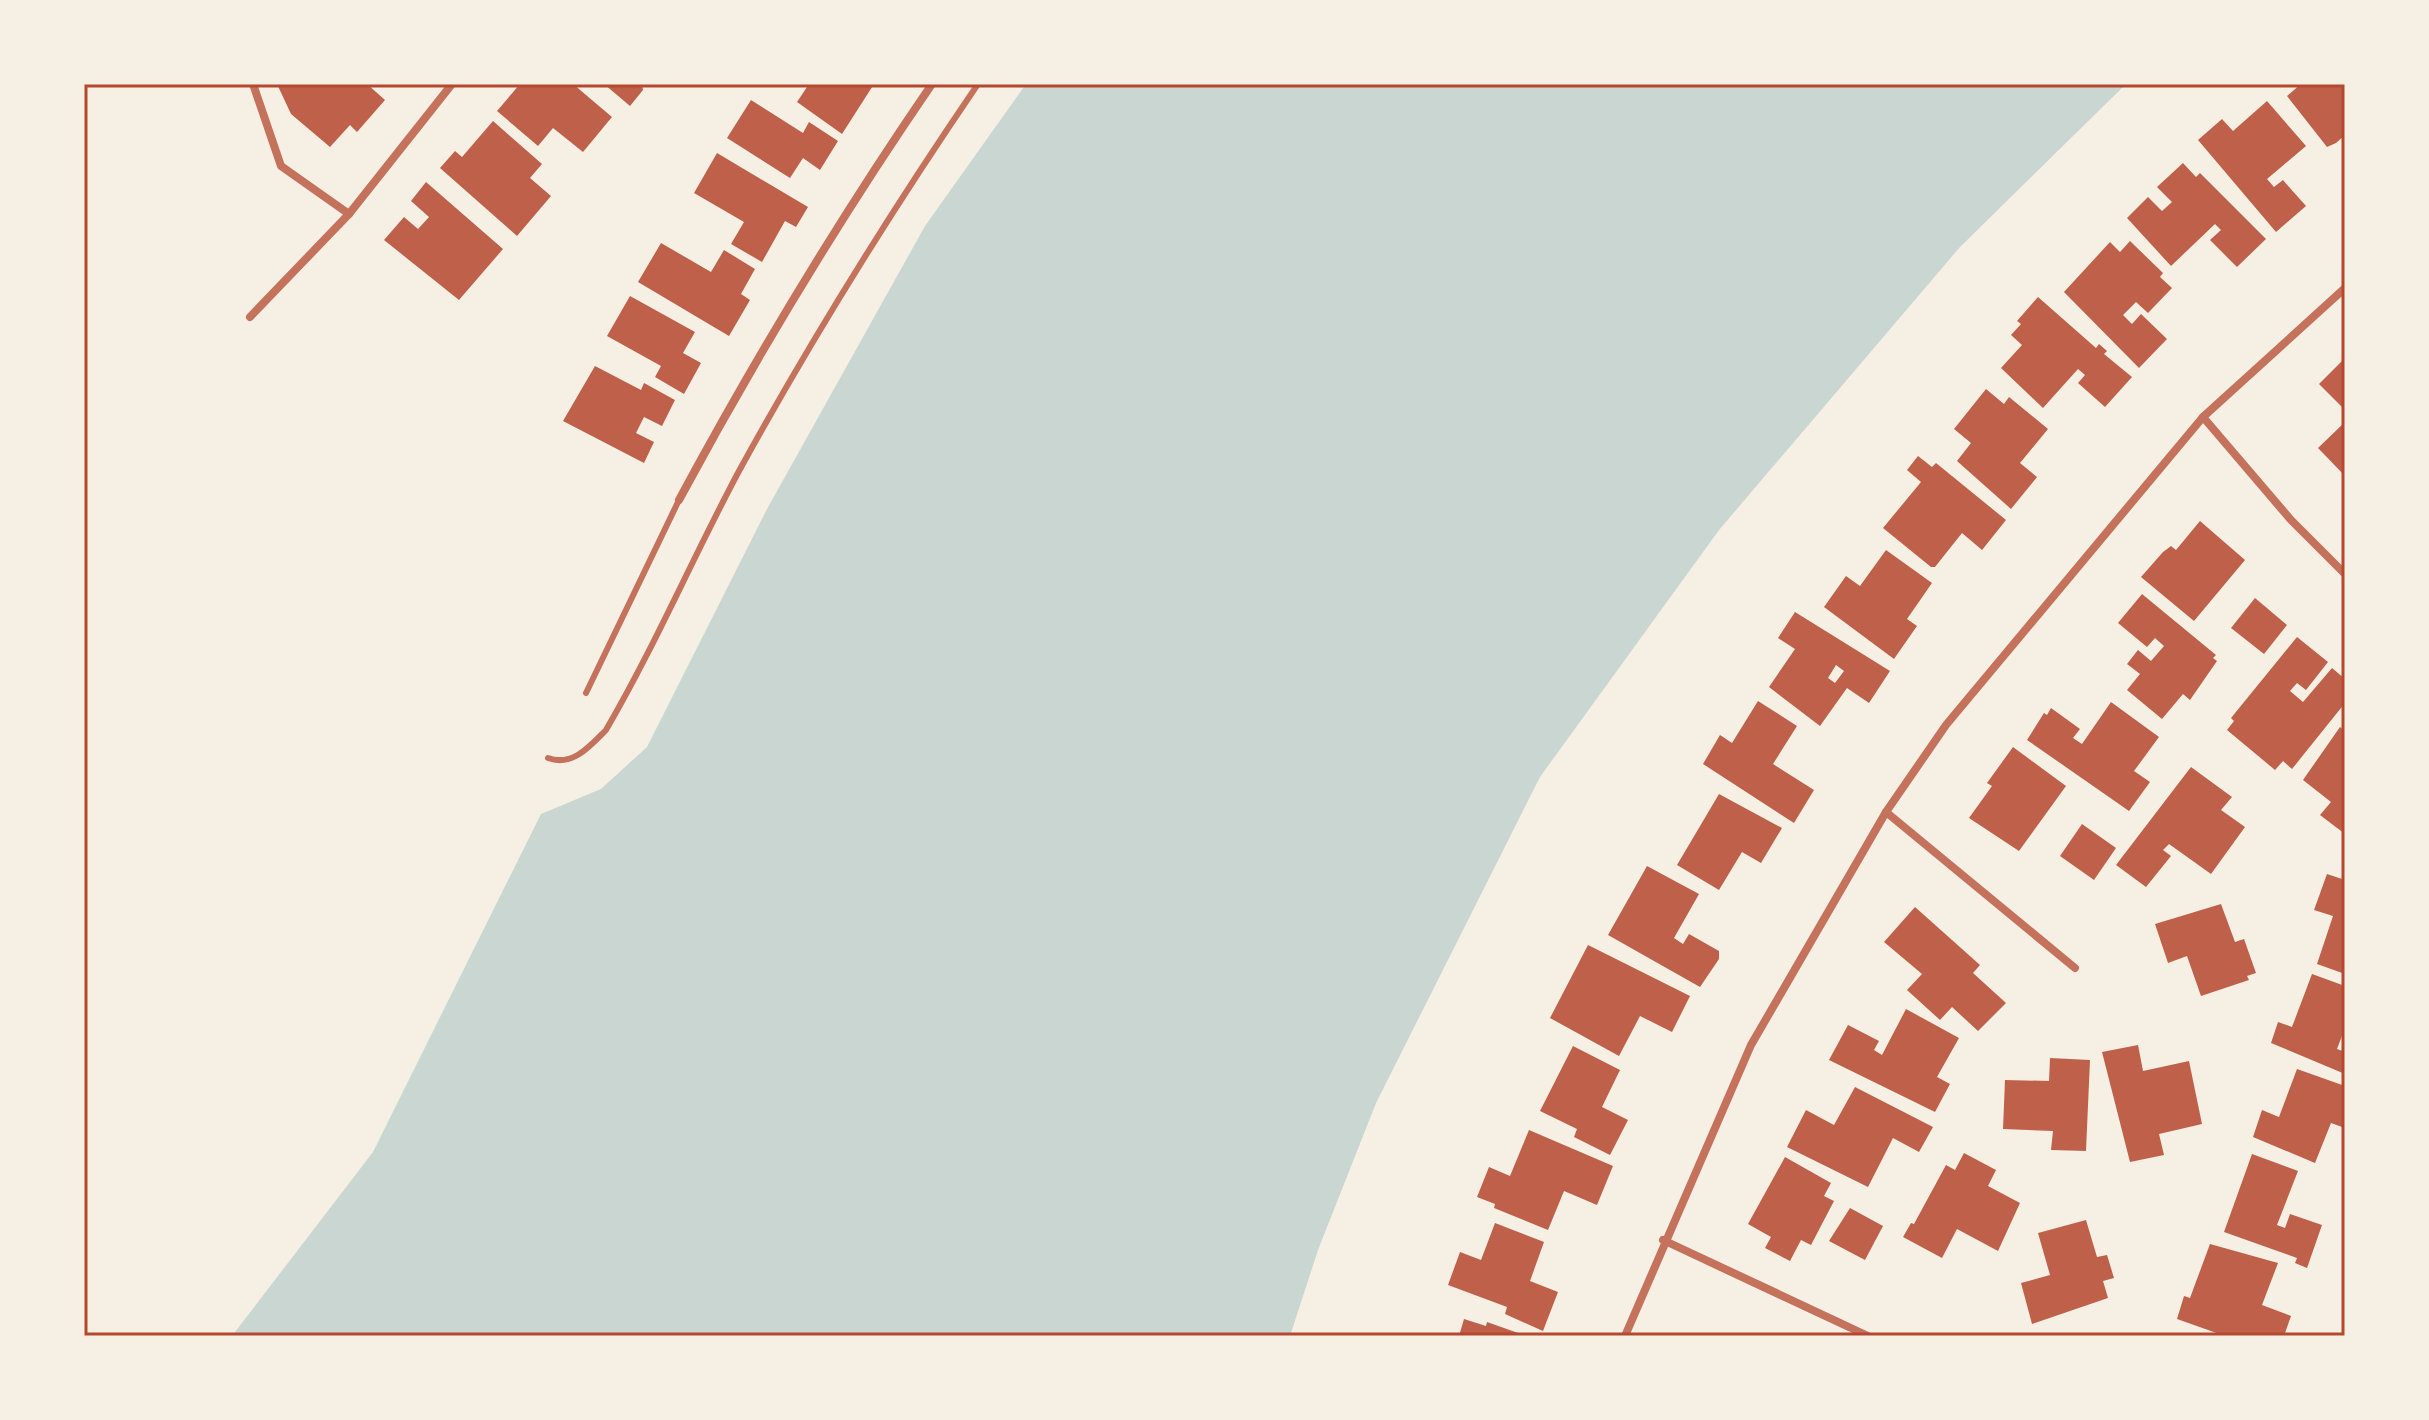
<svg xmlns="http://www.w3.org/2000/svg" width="2429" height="1420" viewBox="0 0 2429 1420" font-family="Lato,sans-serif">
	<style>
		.water { fill: #c9d6d2 }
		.building { fill: #bf614a; fill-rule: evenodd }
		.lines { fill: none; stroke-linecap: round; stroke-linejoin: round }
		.service { stroke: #c5725c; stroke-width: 6 }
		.minor { stroke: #c5725c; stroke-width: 8 }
		.neatline { fill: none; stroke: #b5482f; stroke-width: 3 }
	</style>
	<rect width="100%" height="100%" fill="#f6efe4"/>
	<!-- water -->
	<path class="water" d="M1026 84H2126L1960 247 1719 530 1540 777 1376 1103 1318 1250 1290 1336H232L373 1152 541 814 601 789 647 747 767 509 925 226Z"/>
	<!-- building -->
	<g class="building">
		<path d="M277 84H367L385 100 357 132 350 125 330 147 291 114Z"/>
		<path d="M520 84H573L612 117 583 152 553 128 538 146 497 111Z"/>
		<path d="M604 84H642L643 90 630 106Z"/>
		<path d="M809 84H874L842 134 797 102Z"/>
		<path d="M2301 84H2345V135L2336 143 2327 147 2287 96Z"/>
		<path d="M751 100 803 133 809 122 838 141 820 170 803 158 790 178 727 138Z"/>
		<path d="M2267 101 2306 146 2267 179 2274 187 2283 180 2306 206 2276 232 2198 140 2222 119 2233 131Z"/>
		<path d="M493 121 542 164 530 178 551 196 517 236 440 168 455 151 462 157Z"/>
		<path d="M717 153 808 207 796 227 785 221 762 262 731 244 744 222 694 193Z"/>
		<path d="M2183 163 2196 177 2200 173 2266 239 2237 267 2210 240 2221 230 2215 224 2171 266 2127 218 2148 197 2162 211 2172 202 2157 187Z"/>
		<path d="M426 182 503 249 459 300 384 240 404 217 418 229 429 217 411 201Z"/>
		<path d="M2130 241 2163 273 2160 277 2172 288 2148 313 2136 302 2123 315 2132 324 2141 314 2167 339 2139 368 2064 292 2110 242 2120 252Z"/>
		<path d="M661 243 711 272 724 250 755 269 741 294 750 300 729 336 638 282Z"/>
		<path d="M630 296 695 332 683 353 701 363 684 394 655 377 661 366 607 336Z"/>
		<path d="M2038 297 2096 348 2099 344 2107 351 2104 354 2132 377 2105 407 2078 383 2085 375 2078 369 2043 408 2001 368 2022 345 2011 335 2021 324 2017 321Z"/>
		<path d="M2345 358V410L2319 384Z"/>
		<path d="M595 366 641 390 644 383 675 400 662 426 644 417 636 433 654 442 644 463 563 421Z"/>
		<path d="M1986 389 2004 404 2009 397 2048 429 2020 463 2037 477 2011 509 1957 461 1971 443 1954 429Z"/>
		<path d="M2345 422V476L2318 448Z"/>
		<path d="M1918 456 1932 467 1936 463 2006 520 1982 550 1962 533 1935 567H1931L1883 528 1921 482 1907 470Z"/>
		<path d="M2200 521 2245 560 2194 621 2141 577 2163 552 2171 546 2176 550Z"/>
		<path d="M1886 550 1932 583 1907 619 1917 626 1894 659 1824 607 1846 576 1860 586Z"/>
		<path d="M2142 594 2216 655 2213 658 2217 661 2190 700 2183 694 2162 719 2127 690 2140 674 2127 664 2138 650 2151 661 2164 646 2155 638 2147 647 2118 623Z"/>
		<path d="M2255 598 2287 625 2264 654 2231 628Z"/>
		<path d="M1795 612 1890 671 1869 703 1847 688 1820 726 1769 687 1795 649 1778 638ZM1836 665 1844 671 1835 683 1828 678Z"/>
		<path d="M2297 637 2328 662 2306 690 2297 683 2290 691 2303 702 2332 668 2345 679V703L2292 769 2283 761 2275 770 2227 730 2234 721 2231 718Z"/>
		<path d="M1758 701 1797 726 1773 764 1814 790 1794 823 1703 764 1720 735 1732 743Z"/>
		<path d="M2111 702 2159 737 2134 771 2150 782 2129 811 2027 740 2044 713 2047 715 2051 708 2080 729 2073 738 2082 744Z"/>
		<path d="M2340 727 2345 731V834L2320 815 2331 802 2303 780Z"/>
		<path d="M2013 747 2066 786 2019 851 1969 818 1992 786 1987 783Z"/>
		<path d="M2191 767 2232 797 2221 810 2245 827 2211 874 2169 844 2163 850 2171 856 2146 887 2116 865Z"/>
		<path d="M1719 794 1782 828 1761 863 1742 852 1719 890 1677 865Z"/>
		<path d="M2082 824 2116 848 2094 880 2060 856Z"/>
		<path d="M1647 866 1699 894 1674 938 1683 944 1689 934 1719 951V959L1700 987 1608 935Z"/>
		<path d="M2327 874 2345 880V974L2317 964 2333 916 2314 910Z"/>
		<path d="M2221 904 2235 942 2244 939 2256 973 2247 976 2249 980 2201 996 2187 956 2168 963 2155 924Z"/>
		<path d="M1915 907 1980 965 1973 973 2006 1003 1978 1031 1952 1007 1940 1020 1907 990 1922 974 1884 942Z"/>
		<path d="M1588 945 1690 996 1672 1032 1640 1016 1619 1056 1550 1018Z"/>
		<path d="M2312 974 2345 986V1028L2337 1049 2345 1052V1074L2271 1043 2278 1022 2292 1027Z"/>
		<path d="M1906 1009 1959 1038 1937 1077 1950 1084 1935 1112 1829 1060 1848 1025 1879 1041 1874 1050 1882 1055Z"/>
		<path d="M2138 1045 2143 1071 2189 1061 2202 1124 2159 1134 2164 1155 2130 1162 2102 1052Z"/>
		<path d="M1573 1046 1620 1070 1602 1107 1628 1120 1610 1155 1574 1137 1577 1129 1540 1111Z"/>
		<path d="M2050 1058 2090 1060 2086 1151 2051 1150 2053 1131 2003 1129 2005 1080 2049 1081Z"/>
		<path d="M2297 1069 2345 1086V1128L2331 1123 2315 1163 2253 1137 2262 1110 2279 1117Z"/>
		<path d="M1855 1087 1933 1127 1919 1152 1893 1138 1868 1187 1787 1147 1806 1110 1834 1125Z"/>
		<path d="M1529 1130 1613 1166 1597 1205 1564 1191 1548 1230 1494 1208 1495 1204 1477 1197 1489 1167 1510 1176Z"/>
		<path d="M1964 1153 1996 1170 1988 1186 2020 1203 1998 1251 1957 1229 1942 1258 1903 1237 1911 1223 1914 1224 1946 1165 1955 1170Z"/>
		<path d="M2252 1154 2298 1171 2277 1225 2285 1228 2290 1214 2322 1225 2307 1268 2295 1263 2297 1258 2224 1232Z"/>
		<path d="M1785 1157 1831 1183 1824 1196 1834 1201 1811 1245 1801 1240 1790 1261 1765 1248 1771 1237 1748 1224Z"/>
		<path d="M1850 1208 1883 1226 1865 1260 1829 1241Z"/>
		<path d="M2086 1220 2097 1257 2107 1255 2114 1278 2103 1281 2108 1298 2032 1324 2021 1283 2050 1275 2038 1233Z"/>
		<path d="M1495 1223 1544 1242 1530 1281 1558 1292 1543 1331 1505 1314 1507 1307 1448 1285 1460 1252 1481 1260Z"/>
		<path d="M2210 1244 2278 1263 2262 1305 2291 1316 2284 1336H2225L2177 1319 2184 1296 2190 1298Z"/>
		<path d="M1464 1319 1486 1326 1487 1322 1527 1336H1459Z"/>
	</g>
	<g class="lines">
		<!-- service -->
		<g class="service">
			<path d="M586 693 679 500"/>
			<path d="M548 758C573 767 590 746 606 730 655 646 693 557 739 471 812 338 892 210 978 84"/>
		</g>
		<!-- minor -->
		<g class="minor">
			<path d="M253 84 281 166 349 214"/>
			<path d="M250 317 349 214 452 84"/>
			<path d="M2203 417 2291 520 2345 574"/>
			<path d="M679 500C756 357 840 218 932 84"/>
			<path d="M1886 812 2075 968"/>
			<path d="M1663 1240 1868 1336"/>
			<path d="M1625 1336 1751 1045 1886 812 1946 725 2203 417 2345 288"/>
		</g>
	</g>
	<!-- border -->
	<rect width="2429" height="1420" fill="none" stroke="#f6efe4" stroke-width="172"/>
	<rect x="86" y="86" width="2257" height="1248" class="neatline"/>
</svg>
